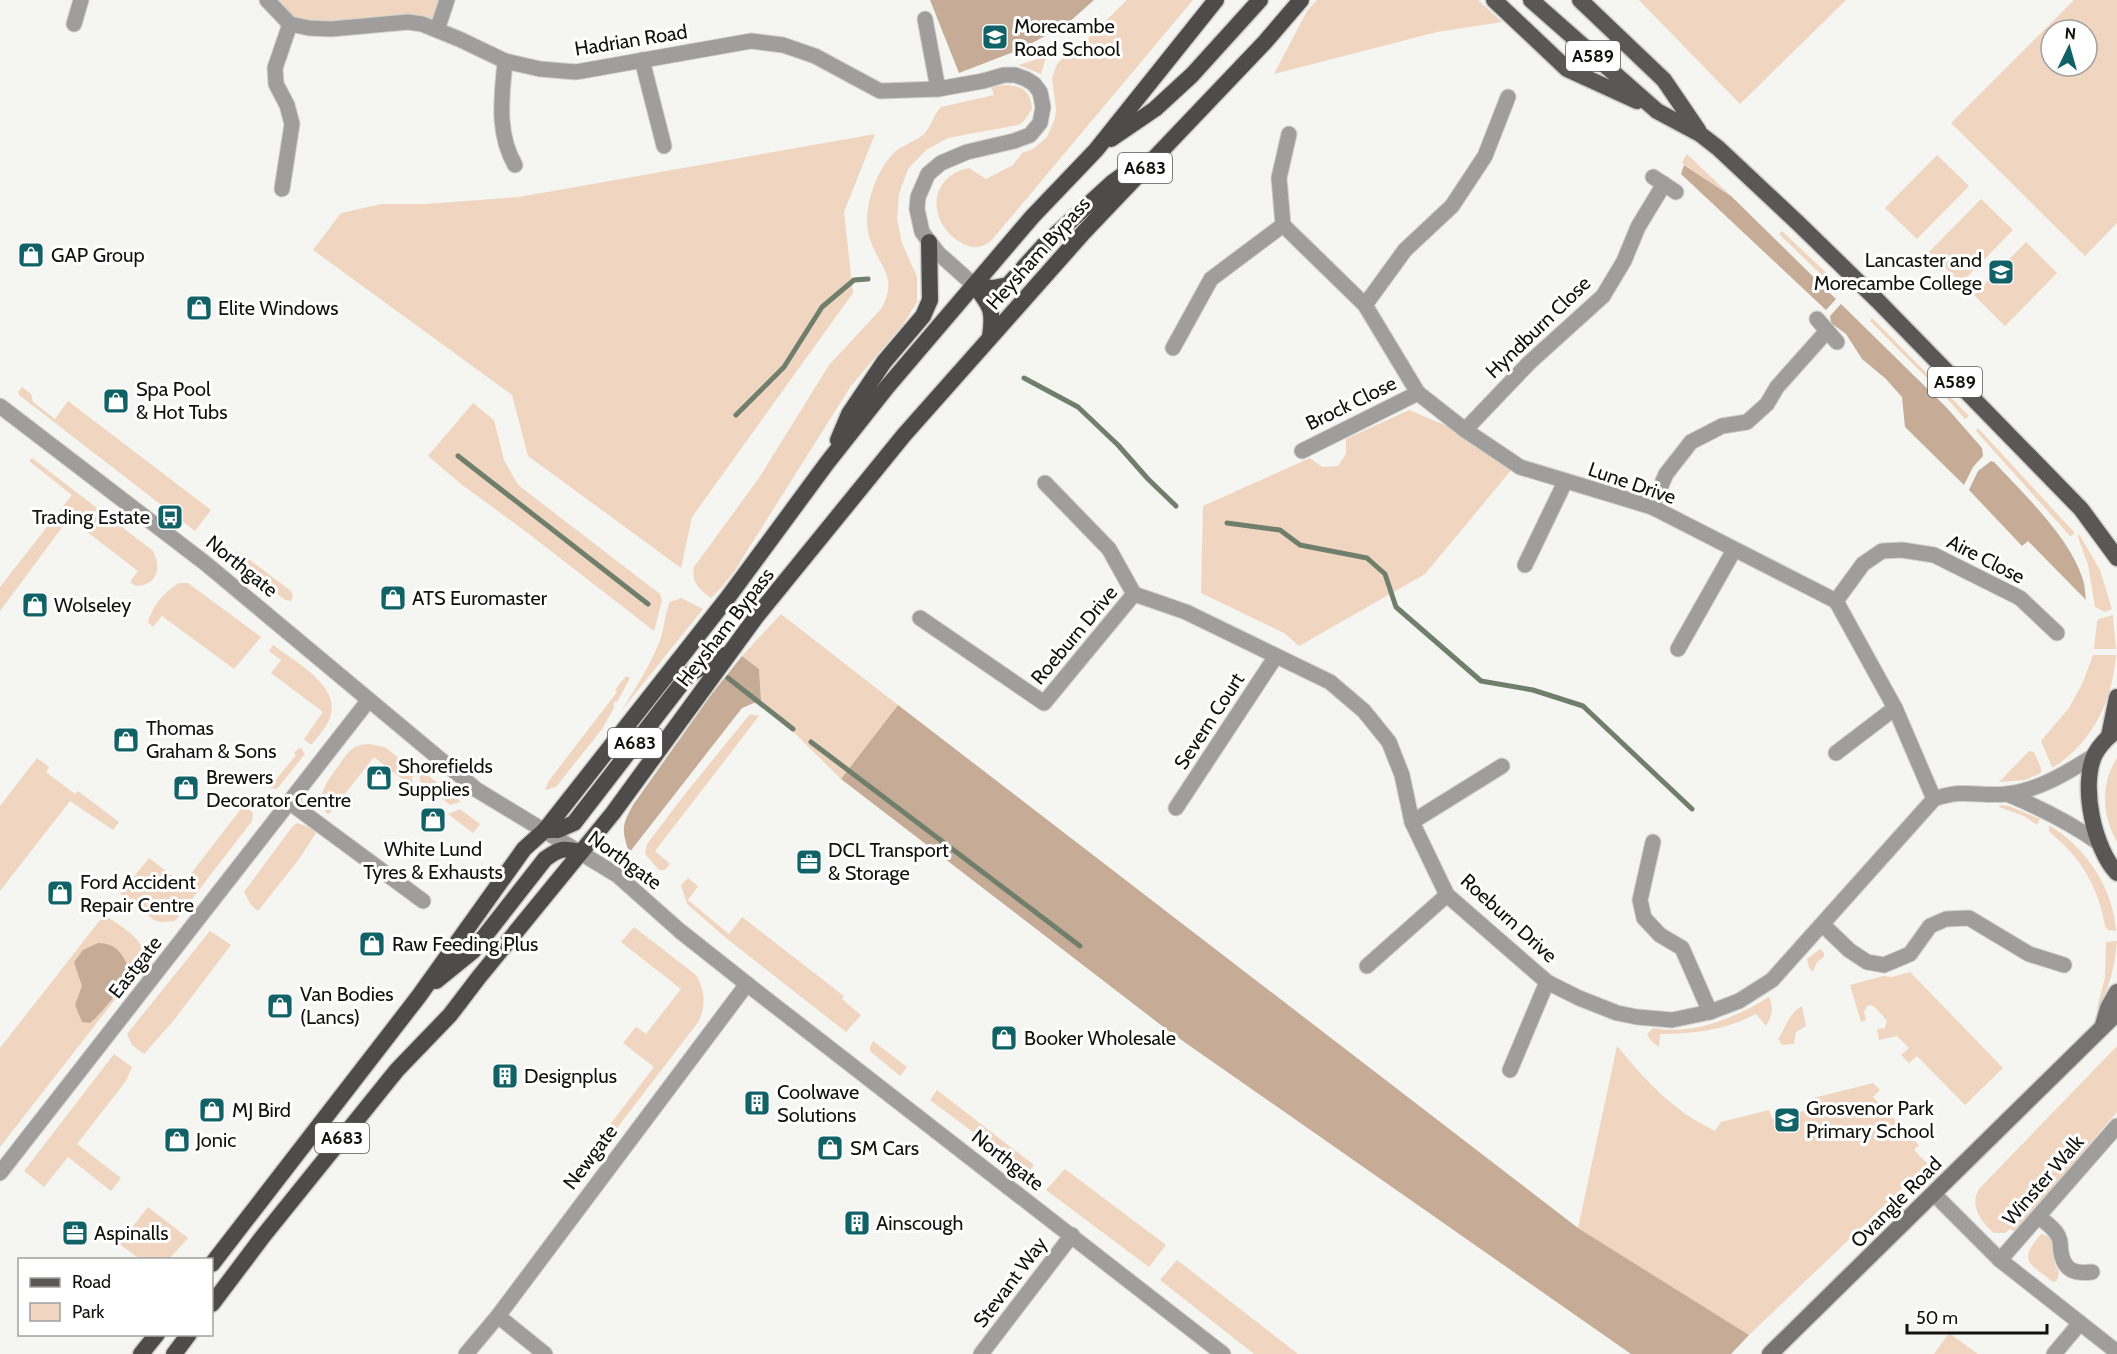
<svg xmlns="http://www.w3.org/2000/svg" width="2117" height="1354" viewBox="0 0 2117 1354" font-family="Cabin,sans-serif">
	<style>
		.green { fill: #f0d6c0; fill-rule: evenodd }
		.forest { fill: #c6ac97 }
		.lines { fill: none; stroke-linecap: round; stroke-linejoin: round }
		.stream { stroke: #707e6c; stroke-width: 5 }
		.minor-casing { stroke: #d1d1cd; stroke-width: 17 }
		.secondary-casing { stroke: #d1d1cd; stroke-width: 19 }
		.primary-casing { stroke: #d1d1cd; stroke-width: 19 }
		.trunk-casing { stroke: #d1d1cd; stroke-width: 19 }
		.minor { stroke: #9f9e9d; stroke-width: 15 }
		.secondary { stroke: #767573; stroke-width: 16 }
		.primary { stroke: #5a5856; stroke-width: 16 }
		.trunk { stroke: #4e4c4a; stroke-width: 16 }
		.labels { text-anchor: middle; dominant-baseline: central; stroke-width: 6; stroke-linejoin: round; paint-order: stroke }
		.shield { fill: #fff; stroke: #585857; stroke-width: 1.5 }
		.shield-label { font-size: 18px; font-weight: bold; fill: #11110f }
		.poi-label { font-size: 20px; fill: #11110f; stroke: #fff; text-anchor: start }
		.street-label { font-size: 20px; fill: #11110f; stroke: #fff }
	</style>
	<rect width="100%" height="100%" fill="#f5f5f1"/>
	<!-- green -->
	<g class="green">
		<path d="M272 0H444L435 26 331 24 292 18Z"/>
		<path d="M1127 0H1193L991 241C977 251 968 248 954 238 926 215 932 175 969 168L986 179 1013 165 1022 153 1033 149 1047 137 1055 118 1056 110 1052 78 1057 64 1063 58 1077 49Z"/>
		<path d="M1317 0H1478L1502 22 1437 32 1274 74 1307 11Z"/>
		<path d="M1639 0H1846L1740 104Z"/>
		<path d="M2074 0H2117V223L2085 256 1951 123ZM2051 30H2087V66H2051Z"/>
		<path d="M1054 49 1045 61 1041 74 1018 65 1041 58Z"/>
		<path d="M1004 85C1021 85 1031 91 1032 109L1024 121 1018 125 948 138 926 150 908 169 899 194 897 219 902 243 917 277V302L904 323 851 386 735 570 720 589 711 598C699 589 691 583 694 567L759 478 829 365 881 309C900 275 877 266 869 236 862 209 876 169 896 151 905 144 916 141 924 134 932 126 933 115 941 107L994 95 991 87Z"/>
		<path d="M875 134 844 212 853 293 692 517 681 568 528 456 512 395 313 250 341 213 382 204H425L519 197Z"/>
		<path d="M1686 155H1688L1731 196 1682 163Z"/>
		<path d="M1937 155 1969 186 1917 239 1885 208Z"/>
		<path d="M1981 199 2013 230 1961 283 1929 252Z"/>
		<path d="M1782 231 1836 282 1833 286 1779 234Z"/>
		<path d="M2026 242 2057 273 2005 326 1974 295Z"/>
		<path d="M1872 318 1969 416 1965 419 1943 394 1870 321Z"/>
		<path d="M22 387 31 394 33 402 55 419 68 401 211 510 195 531 19 395 18 392Z"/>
		<path d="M473 403 494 420 504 460 518 485 660 594 662 601 654 631 529 534 461 484 428 456Z"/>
		<path d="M1409 410 1466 434 1513 468 1425 574 1299 646 1284 633 1201 593 1203 506 1310 458 1322 467 1338 466 1346 454V439Z"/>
		<path d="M1978 428 2074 532 2073 535 2070 536 1976 431Z"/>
		<path d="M32 458 153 551C162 569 157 585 136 586L130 582 138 571 69 518 0 611V587L72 495 29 461Z"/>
		<path d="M2079 534 2100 570 2112 609 2105 612 2095 607 2088 565 2078 537Z"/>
		<path d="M236 552 242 554 291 591 293 597 291 601 285 600 236 562 232 556Z"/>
		<path d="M179 583H188L261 637 234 669 162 616 153 627 148 622C152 606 165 591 179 583Z"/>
		<path d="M681 598 703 609 622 710C635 688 650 666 659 643 665 629 664 615 670 602Z"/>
		<path d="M781 614 898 705 841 779 761 700 759 669 742 656Z"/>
		<path d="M2113 615 2116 649H2094L2097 622 2099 619Z"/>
		<path d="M273 645C295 662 342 686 330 718 326 728 318 737 311 745L304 739 323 712 271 673 281 660 269 651Z"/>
		<path d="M2093 655H2116C2112 702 2093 741 2054 767H2052L2041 741 2069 708 2083 682Z"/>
		<path d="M626 676 630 678 617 702 615 701 613 705 615 706 602 729 556 787 545 790 548 782 617 692 615 690Z"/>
		<path d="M750 714 759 716 655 851 670 864 665 870H659L645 854 647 844 685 794Z"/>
		<path d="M369 744 385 747 413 770 412 787 374 757 328 815C313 797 328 780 339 765 344 758 348 751 355 747 360 745 364 744 369 744Z"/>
		<path d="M301 748 305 754 277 789 270 788 263 782 267 777 274 782 296 755 294 753 298 749Z"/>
		<path d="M2029 751 2034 752 2041 768V773L2025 780 1999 782Z"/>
		<path d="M37 758 49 767 46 772 75 794 78 791 119 822 113 830 70 801 0 891V806Z"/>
		<path d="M2117 758V842C2102 817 2100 783 2117 758Z"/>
		<path d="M419 768 461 802 450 805 420 781Z"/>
		<path d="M244 805 253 813 252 821 175 921 161 922 154 920 120 894 149 858 183 884Z"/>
		<path d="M2000 805 2009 806 2040 819 2037 825 2024 816 1999 807Z"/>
		<path d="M460 809 480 824 473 833 448 814Z"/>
		<path d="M297 823 311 828 316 833 299 859 258 911 251 905 244 892 292 827Z"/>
		<path d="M2049 825C2086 848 2113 887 2116 931L2108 930 2105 926C2100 896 2087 868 2066 847 2061 841 2054 837 2049 831Z"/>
		<path d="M688 878 698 886 688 900 729 934 742 917 844 996 842 999 861 1015 846 1032 726 938 687 904 681 885Z"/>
		<path d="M104 915C116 923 140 936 143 951 144 958 140 964 138 970L0 1147V1048Z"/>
		<path d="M634 927 696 975C705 991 706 1004 699 1021L617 1128 609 1126 654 1067 623 1043 636 1027 646 1034 681 989 621 942Z"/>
		<path d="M210 931 231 945 174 1020 144 1054 132 1045 127 1034Z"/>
		<path d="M2117 941C2115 967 2109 989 2096 1012L2105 978 2106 942Z"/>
		<path d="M1820 949 1824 953V957L1817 962 1813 972 1809 968 1807 959Z"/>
		<path d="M1910 972 2003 1068 1965 1105 1917 1056 1909 1063 1901 1055 1909 1048 1897 1036 1879 1040 1877 1029 1885 1028 1887 1021 1876 1008 1871 1005 1867 1006 1864 1012 1866 1020 1861 1022 1850 985 1883 976 1892 977Z"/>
		<path d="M1769 997C1774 1009 1772 1015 1766 1026L1756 1014C1726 1030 1693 1034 1660 1034L1659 1047 1651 1041 1647 1034 1653 1028C1694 1036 1736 1017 1769 997Z"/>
		<path d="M1802 1006 1806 1026 1796 1032 1794 1044 1782 1045 1778 1039C1786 1027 1789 1013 1802 1006Z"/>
		<path d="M873 1041 907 1067 900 1076 870 1051V1047Z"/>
		<path d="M1617 1046C1648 1083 1671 1109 1715 1131L1721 1122 1769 1110 1772 1119 1811 1109 1809 1099 1873 1083 1880 1090 1873 1097 1919 1145 1914 1150 1928 1164 1749 1335 1578 1228Z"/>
		<path d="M2117 1046V1112L2015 1232 2010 1229 2005 1233H1994C1981 1222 1969 1206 1979 1189Z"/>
		<path d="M114 1054 132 1067 126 1081 77 1144 121 1178 111 1191 68 1157 44 1187 24 1171Z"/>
		<path d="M937 1090 1034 1165 1028 1173 930 1100Z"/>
		<path d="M1065 1169 1166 1245 1149 1267 1046 1190Z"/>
		<path d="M148 1207 188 1238 169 1259H140L119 1244Z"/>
		<path d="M2041 1234 2051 1237C2056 1251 2050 1257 2059 1272L2057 1281 2053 1282C2028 1262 2018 1262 2041 1234Z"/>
		<path d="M1177 1260 1298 1354H1254L1160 1280Z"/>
		<path d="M1949 1333 1978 1354H1934Z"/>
	</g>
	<!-- forest -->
	<g class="forest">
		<path d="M930 0H1094L1067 24 1021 49 959 73Z"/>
		<path d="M1684 165 1731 196 1836 299 1826 310 1681 174Z"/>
		<path d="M1841 304 1947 408 1982 448 1983 456 1973 467 1964 485 1905 427 1902 397 1886 379 1862 359 1846 334 1831 323 1830 316Z"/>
		<path d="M1991 461 1994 462C2023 493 2069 537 2082 577 2085 584 2085 593 2086 600L2028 541 2022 546 1969 490 1978 471Z"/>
		<path d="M742 656 759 669 761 700 742 708 629 853C622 829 621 827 633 805L711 695Z"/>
		<path d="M898 705 1578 1228 1749 1335 1731 1354H1631L1170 1032 841 779Z"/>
		<path d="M98 943C102 943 108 944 112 946 120 950 130 964 128 974 125 985 100 1015 90 1023L82 1022 75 1005 82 986 74 962 83 950Z"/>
	</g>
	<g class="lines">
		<!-- stream -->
		<g class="stream">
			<path d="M1024 378 1078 407 1118 445 1148 479 1176 506"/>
			<path d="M736 415 784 367 822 307 854 280 868 279"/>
			<path d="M458 456 648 604"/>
			<path d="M1227 523 1280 530 1300 545 1367 558 1385 574 1396 607 1481 681 1533 690 1583 706 1692 809"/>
			<path d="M728 678 793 729"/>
			<path d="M811 742 1080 946"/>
		</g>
		<defs>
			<g id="minor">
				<path d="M267 0 290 24 309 28 331 29 408 22 422 24 459 39 505 61 540 69 576 72 751 41 783 45 815 56 880 91 938 89 983 81 1004 75H1015L1026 79 1034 84 1040 92 1043 107 1040 123 1030 135 1014 141 967 152 941 163 928 174 918 197 917 209 922 232 938 253 975 286"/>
				<path d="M925 19 938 89"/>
				<path d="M74 24 81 0"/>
				<path d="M437 30 447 0"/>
				<path d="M642 60 664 146"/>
				<path d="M505 61C502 96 496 132 515 165"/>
				<path d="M1653 177 1676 192"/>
				<path d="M282 189 292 124 287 105 276 84 275 68 290 24"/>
				<path d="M1283 225 1365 305 1418 393 1465 430 1520 467 1652 507 1836 601 1895 708 1934 799"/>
				<path d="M1283 225 1279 178 1289 134"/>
				<path d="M1365 305 1405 250 1452 206 1485 156 1508 97"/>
				<path d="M1817 319 1837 342"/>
				<path d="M1173 348 1211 279 1283 225"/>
				<path d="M0 406 205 563 477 790 617 875 680 931 747 984 1223 1354"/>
				<path d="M1465 430 1529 363 1603 296 1624 261 1638 227 1664 184"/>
				<path d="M1302 451 1418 393"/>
				<path d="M1045 483 1109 549 1134 594"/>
				<path d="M1652 507 1666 474 1691 442 1722 426 1747 422 1767 404 1777 387 1827 331"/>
				<path d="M1525 565 1565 482"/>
				<path d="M1836 601 1863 564 1882 551 1902 550 1934 555 2020 598 2057 633"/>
				<path d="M920 618 1044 703 1134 594 1186 612 1330 682 1364 711 1389 742 1402 775 1412 822 1447 895 1547 982 1579 998 1617 1013 1637 1017 1672 1020 1710 1012 1739 1001 1772 980 1934 799C1965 788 1978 797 2007 794 2040 790 2068 772 2095 755"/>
				<path d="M1678 649 1734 550"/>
				<path d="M1836 753 1895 708"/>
				<path d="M2007 794C2041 808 2069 822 2099 843"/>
				<path d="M289 802 423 901"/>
				<path d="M1176 808 1276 656"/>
				<path d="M1412 822 1502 766"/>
				<path d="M1653 842 1640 900 1644 918 1660 935 1682 948 1710 1012"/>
				<path d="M1823 925 1849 950 1867 962 1884 965 1910 954 1930 926 1946 919 1969 918 2029 954 2064 965"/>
				<path d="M1367 966 1447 895"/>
				<path d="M1510 1070 1547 982"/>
				<path d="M0 1173 368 701"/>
				<path d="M1934 1194 2000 1260 2117 1352"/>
				<path d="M2039 1217C2046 1223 2056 1229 2059 1238 2061 1242 2060 1248 2061 1252 2064 1271 2075 1274 2092 1272"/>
				<path d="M2000 1260 2117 1126"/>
				<path d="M498 1316 545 1354"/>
				<path d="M466 1354 498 1316 747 984"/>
				<path d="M981 1354 1072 1235"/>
				<path d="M2054 1354 2080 1323"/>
			</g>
			<g id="secondary">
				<path d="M2103 1025 2108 1008 2117 992"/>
				<path d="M1770 1354 2117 1013"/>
			</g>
			<g id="primary">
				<path d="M1494 0 1567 69 1637 101"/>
				<path d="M1531 0 1657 111 1700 134 1718 148 1798 223 1878 301 2081 509 2117 558"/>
				<path d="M1580 0 1664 80 1698 130"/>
				<path d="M2117 730C2109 736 2100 745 2095 754 2080 785 2094 849 2117 873"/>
				<path d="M2109 736 2117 697"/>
			</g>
			<g id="trunk">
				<path d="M1111 139 1155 109 1192 75 1260 0"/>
				<path d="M975 286 993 288 1008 285 1043 246 1113 182 1141 162"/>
				<path d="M975 286C991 307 994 310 990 337"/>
				<path d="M838 440 849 414 884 362 923 316 930 300 929 242"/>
				<path d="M545 830H558L574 823 689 674 725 655"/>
				<path d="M436 981 473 951 545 859C560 848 563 848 581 852"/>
				<path d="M212 1264 419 996 524 849 545 830 729 596 827 463 887 387 1032 217 1096 150 1216 0"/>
				<path d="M212 1304 264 1235 397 1070 450 1015 479 977 613 813 756 617 904 435 1084 232 1265 42 1301 0"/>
				<path d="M141 1354 157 1334"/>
				<path d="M174 1354 189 1334"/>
			</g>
		</defs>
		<!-- minor casing -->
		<use href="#minor" class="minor-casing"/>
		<!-- secondary casing -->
		<use href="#secondary" class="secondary-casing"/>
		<!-- primary casing -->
		<use href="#primary" class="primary-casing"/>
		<!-- trunk casing -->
		<use href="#trunk" class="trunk-casing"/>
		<!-- minor -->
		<use href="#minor" class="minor"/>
		<!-- secondary -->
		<use href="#secondary" class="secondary"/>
		<!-- primary -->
		<use href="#primary" class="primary"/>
		<!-- trunk -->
		<use href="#trunk" class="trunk"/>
	</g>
	<!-- icons -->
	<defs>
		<symbol id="school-square" viewBox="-11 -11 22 22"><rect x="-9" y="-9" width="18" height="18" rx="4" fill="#116266" stroke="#fff"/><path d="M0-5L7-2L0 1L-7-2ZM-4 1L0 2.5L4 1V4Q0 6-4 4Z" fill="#fff"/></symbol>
		<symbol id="shop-square" viewBox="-11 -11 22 22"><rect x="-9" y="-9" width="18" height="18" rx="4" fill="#116266" stroke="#fff"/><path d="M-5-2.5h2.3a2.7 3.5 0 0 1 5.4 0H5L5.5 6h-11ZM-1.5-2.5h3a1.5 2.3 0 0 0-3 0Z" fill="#fff"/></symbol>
		<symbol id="university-square" viewBox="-11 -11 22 22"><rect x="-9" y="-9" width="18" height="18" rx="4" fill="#116266" stroke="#fff"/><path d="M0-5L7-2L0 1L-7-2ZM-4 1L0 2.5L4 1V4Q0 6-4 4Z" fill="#fff"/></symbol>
		<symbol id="bus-square" viewBox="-11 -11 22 22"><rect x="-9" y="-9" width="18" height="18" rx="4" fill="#116266" stroke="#fff"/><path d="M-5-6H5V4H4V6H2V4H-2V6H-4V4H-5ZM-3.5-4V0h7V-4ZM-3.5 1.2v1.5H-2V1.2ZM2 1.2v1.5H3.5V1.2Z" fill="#fff"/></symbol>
		<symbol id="office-square" viewBox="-11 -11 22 22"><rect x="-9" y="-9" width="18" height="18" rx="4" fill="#116266" stroke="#fff"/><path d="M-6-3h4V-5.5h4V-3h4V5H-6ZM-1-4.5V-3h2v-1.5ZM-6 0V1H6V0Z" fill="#fff"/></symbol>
		<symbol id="building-square" viewBox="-11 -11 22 22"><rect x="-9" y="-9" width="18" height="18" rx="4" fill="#116266" stroke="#fff"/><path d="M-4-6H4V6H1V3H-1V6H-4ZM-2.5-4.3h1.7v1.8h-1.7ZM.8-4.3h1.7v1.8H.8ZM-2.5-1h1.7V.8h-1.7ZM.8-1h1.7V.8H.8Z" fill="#fff"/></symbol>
	</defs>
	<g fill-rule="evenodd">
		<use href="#school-square" x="980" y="22" width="30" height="30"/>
		<use href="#shop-square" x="16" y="240" width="30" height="30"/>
		<use href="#university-square" x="1986" y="257" width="30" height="30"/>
		<use href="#shop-square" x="184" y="293" width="30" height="30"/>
		<use href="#shop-square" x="101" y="386" width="30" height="30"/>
		<use href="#bus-square" x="155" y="502" width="30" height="30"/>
		<use href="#shop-square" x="378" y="583" width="30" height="30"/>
		<use href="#shop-square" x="20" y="590" width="30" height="30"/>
		<use href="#shop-square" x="111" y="725" width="30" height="30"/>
		<use href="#shop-square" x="364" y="763" width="30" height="30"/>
		<use href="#shop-square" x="171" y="773" width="30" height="30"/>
		<use href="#shop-square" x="418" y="805" width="30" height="30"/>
		<use href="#office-square" x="794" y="847" width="30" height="30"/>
		<use href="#shop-square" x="45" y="878" width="30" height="30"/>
		<use href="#shop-square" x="357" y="929" width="30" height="30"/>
		<use href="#shop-square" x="265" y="991" width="30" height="30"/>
		<use href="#shop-square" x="989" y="1023" width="30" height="30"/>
		<use href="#building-square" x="490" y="1061" width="30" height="30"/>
		<use href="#building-square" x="742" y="1088" width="30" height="30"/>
		<use href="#shop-square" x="197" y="1095" width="30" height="30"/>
		<use href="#school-square" x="1772" y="1105" width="30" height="30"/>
		<use href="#shop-square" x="162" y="1125" width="30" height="30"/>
		<use href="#shop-square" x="815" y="1133" width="30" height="30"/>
		<use href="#building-square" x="842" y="1208" width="30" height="30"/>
		<use href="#office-square" x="60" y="1218" width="30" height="30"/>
	</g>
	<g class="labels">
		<!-- shield labels -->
		<g class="shield">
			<rect x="1566" y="41" width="54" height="30" rx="4.5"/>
			<rect x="1118" y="153" width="54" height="30" rx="4.5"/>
			<rect x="1928" y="367" width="54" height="30" rx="4.5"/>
			<rect x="608" y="728" width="54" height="30" rx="4.5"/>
			<rect x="315" y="1123" width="54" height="30" rx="4.5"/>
		</g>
		<g class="shield-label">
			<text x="1593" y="56">A589</text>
			<text x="1145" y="168">A683</text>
			<text x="1955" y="382">A589</text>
			<text x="635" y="743">A683</text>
			<text x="342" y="1138">A683</text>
		</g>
		<!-- poi labels -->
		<g class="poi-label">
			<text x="1014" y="26">Morecambe<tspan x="1014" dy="23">Road School</tspan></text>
			<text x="51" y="255">GAP Group</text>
			<text x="1982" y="260" text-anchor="end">Lancaster and<tspan x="1982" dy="23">Morecambe College</tspan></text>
			<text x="218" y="308">Elite Windows</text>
			<text x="136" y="389">Spa Pool<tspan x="136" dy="23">&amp; Hot Tubs</tspan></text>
			<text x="150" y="517" text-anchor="end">Trading Estate</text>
			<text x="412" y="598">ATS Euromaster</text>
			<text x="54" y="605">Wolseley</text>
			<text x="146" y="728">Thomas<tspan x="146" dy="23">Graham &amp; Sons</tspan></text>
			<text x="398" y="766">Shorefields<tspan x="398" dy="23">Supplies</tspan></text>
			<text x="206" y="777">Brewers<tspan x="206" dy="23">Decorator Centre</tspan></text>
			<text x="433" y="849" text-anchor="middle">White Lund<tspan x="433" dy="23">Tyres &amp; Exhausts</tspan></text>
			<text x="828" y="850">DCL Transport<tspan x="828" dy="23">&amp; Storage</tspan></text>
			<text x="80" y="882">Ford Accident<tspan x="80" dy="23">Repair Centre</tspan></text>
			<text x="392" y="944">Raw Feeding Plus</text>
			<text x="300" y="994">Van Bodies<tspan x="300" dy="23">(Lancs)</tspan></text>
			<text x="1024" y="1038">Booker Wholesale</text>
			<text x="524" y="1076">Designplus</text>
			<text x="777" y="1092">Coolwave<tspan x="777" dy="23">Solutions</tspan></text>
			<text x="1806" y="1108">Grosvenor Park<tspan x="1806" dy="23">Primary School</tspan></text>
			<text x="232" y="1110">MJ Bird</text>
			<text x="196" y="1140">Jonic</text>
			<text x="850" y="1148">SM Cars</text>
			<text x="876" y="1223">Ainscough</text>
			<text x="94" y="1233">Aspinalls</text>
		</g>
		<!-- street labels -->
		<g class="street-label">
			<text transform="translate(631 40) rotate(-9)">Hadrian Road</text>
			<text transform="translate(1038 253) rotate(-48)">Heysham Bypass</text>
			<text transform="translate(1538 327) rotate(-44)">Hyndburn Close</text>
			<text transform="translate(1351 403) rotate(-26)">Brock Close</text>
			<text transform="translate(1632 483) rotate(19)">Lune Drive</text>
			<text transform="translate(1986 559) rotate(27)">Aire Close</text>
			<text transform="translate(242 566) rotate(39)">Northgate</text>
			<text transform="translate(725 627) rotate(-52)">Heysham Bypass</text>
			<text transform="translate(1074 635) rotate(-50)">Roeburn Drive</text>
			<text transform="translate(1209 721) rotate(-57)">Severn Court</text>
			<text transform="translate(625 860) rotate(36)">Northgate</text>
			<text transform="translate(1509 918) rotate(42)">Roeburn Drive</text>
			<text transform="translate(135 967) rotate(-52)">Eastgate</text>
			<text transform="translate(590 1157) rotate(-53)">Newgate</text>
			<text transform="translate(1008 1160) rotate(38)">Northgate</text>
			<text transform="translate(2043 1180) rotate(-49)">Winster Walk</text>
			<text transform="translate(1896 1202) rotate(-45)">Ovangle Road</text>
			<text transform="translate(1010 1282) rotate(-53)">Stevant Way</text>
		</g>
	</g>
	<!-- legend -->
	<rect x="18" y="1258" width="195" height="78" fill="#ffffff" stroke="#a0a09f" stroke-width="1.5"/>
	<rect x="30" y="1278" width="30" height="9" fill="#5a5856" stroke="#a0a09f" stroke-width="1.5"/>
	<text x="72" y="1288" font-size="18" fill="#11110f">Road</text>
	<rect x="30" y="1303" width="30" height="18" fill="#f0d6c0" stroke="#a0a09f" stroke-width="1.5"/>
	<text x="72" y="1318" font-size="18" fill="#11110f">Park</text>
	<!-- north arrow -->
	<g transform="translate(2069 48) rotate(5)"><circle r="28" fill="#ffffff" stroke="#a0a09f" stroke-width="1.5"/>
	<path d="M0-4.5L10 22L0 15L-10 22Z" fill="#116266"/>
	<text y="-9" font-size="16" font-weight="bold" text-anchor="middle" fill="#11110f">N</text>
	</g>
	<!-- scale -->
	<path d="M1907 1324v9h140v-9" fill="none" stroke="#11110f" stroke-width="3"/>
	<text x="1916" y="1324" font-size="18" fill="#11110f" stroke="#ffffff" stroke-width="4.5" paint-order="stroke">50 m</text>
</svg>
